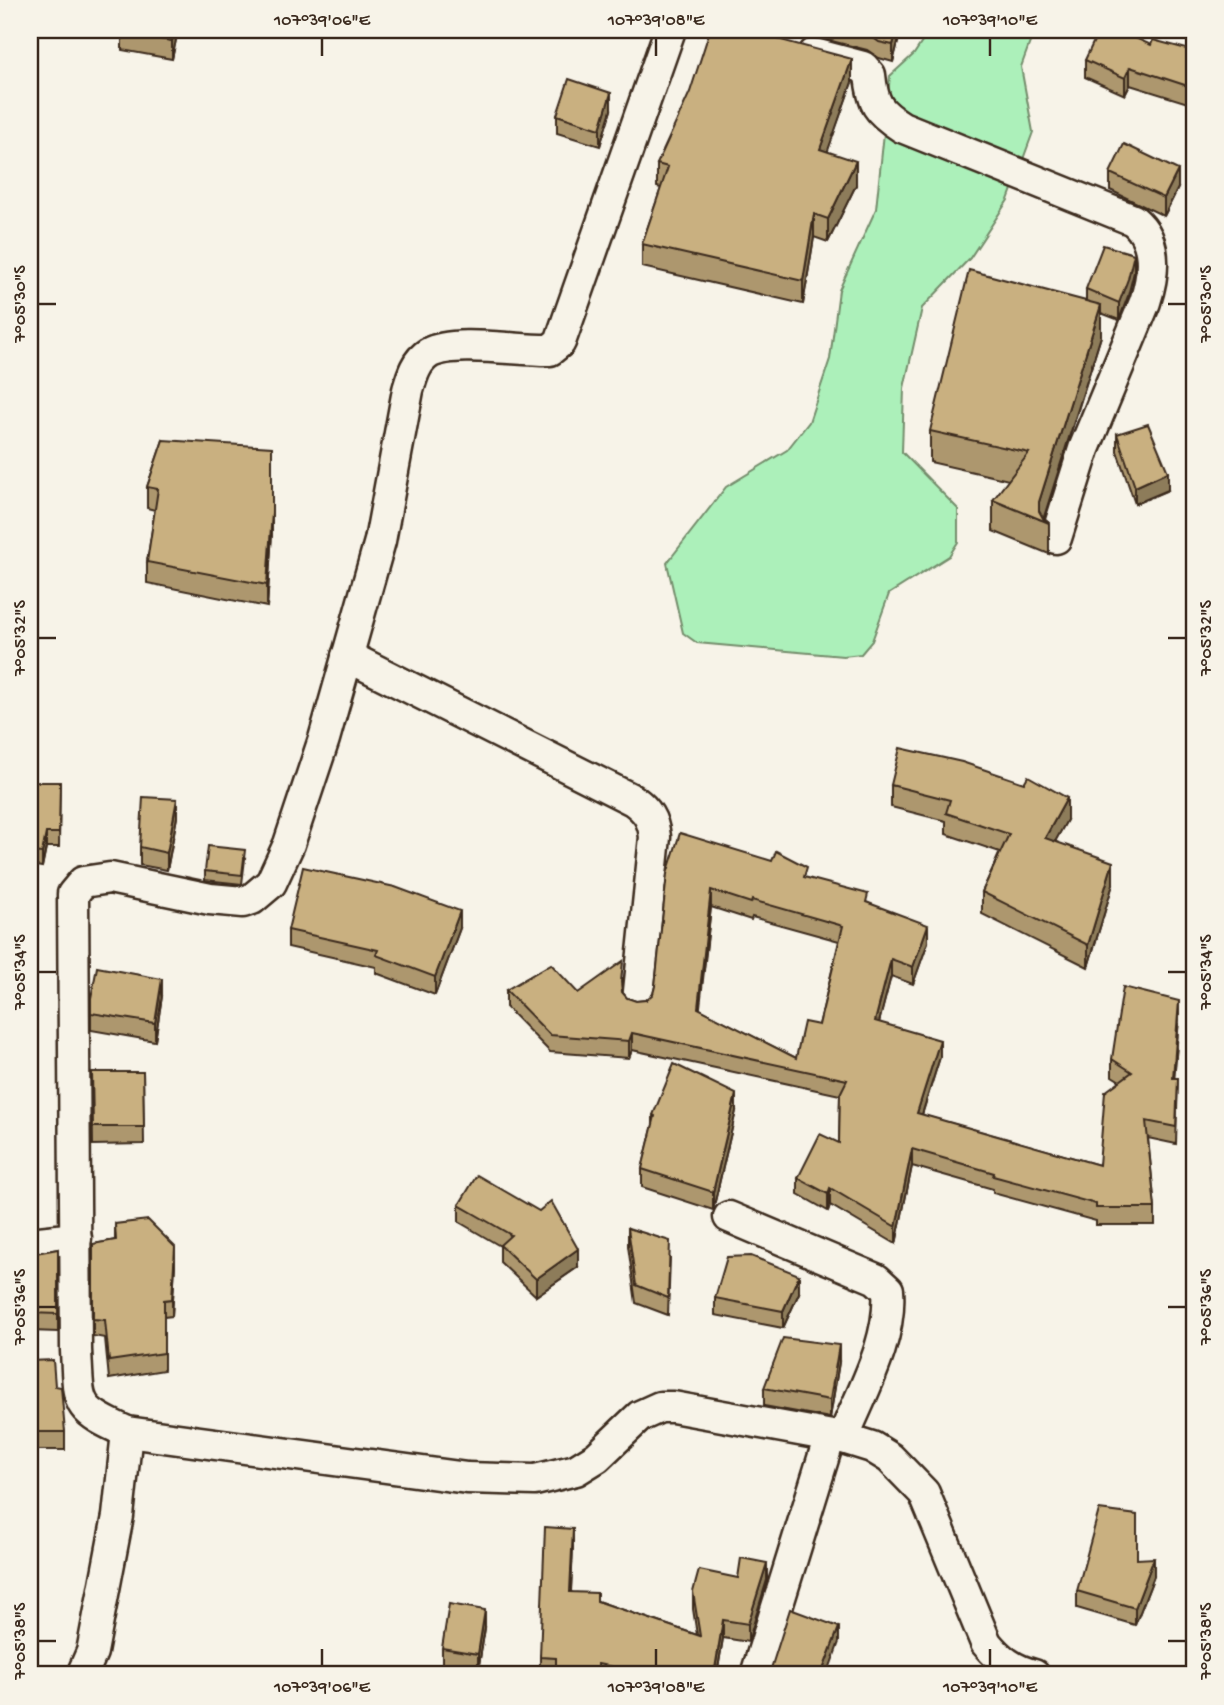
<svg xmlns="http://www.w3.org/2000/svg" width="1224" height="1705" viewBox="0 0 1224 1705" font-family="'Gochi Hand',sans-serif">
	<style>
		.green { fill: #acf0ba; stroke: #748d6c; stroke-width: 2 }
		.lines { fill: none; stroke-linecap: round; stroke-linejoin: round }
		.minor-casing { stroke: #3b2a1e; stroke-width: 35 }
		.minor { stroke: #f7f3e8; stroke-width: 30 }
		.wall { fill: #ad976e; stroke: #3b2a1e; stroke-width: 2; fill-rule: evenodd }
		.shaded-wall { fill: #8d7b5a; stroke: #3b2a1e; stroke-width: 2 }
		.building { fill: #c9b080; stroke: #3b2a1e; stroke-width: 2; fill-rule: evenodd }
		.ticks { fill: none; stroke: #3b2a1e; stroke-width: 2.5 }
		.neatline { fill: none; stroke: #3b2a1e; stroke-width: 2.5 }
		.ticks-label { font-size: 18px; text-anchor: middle; fill: #3b2a1e }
	</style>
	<rect width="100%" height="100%" fill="#f7f3e8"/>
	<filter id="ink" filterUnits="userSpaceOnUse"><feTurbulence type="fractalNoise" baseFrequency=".0143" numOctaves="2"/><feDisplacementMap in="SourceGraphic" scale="14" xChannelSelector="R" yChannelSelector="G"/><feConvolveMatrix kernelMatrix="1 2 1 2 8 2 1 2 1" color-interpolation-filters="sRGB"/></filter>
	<g filter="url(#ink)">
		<!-- green -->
		<path class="green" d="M930 30H1042L1033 34 1021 67 1033 132 1008 200 970 258 922 308 904 388 902 452 958 509V542L949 556 889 594 872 641 861 654 843 656 697 643 683 633 667 563 726 487 787 450 809 422 830 359 839 290 876 209 890 76 914 54Z"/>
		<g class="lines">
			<defs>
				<g id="minor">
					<path d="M670 30 560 342 550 350C520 351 454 339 429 353 416 361 412 376 408 390L380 541 324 739 289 844 271 883 252 899 243 902 210 899 110 878 83 882 73 894 76 1350C79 1406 74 1408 127 1432L467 1478 535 1480 576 1470 597 1457 640 1416 660 1407H673L843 1438 872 1447 890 1458 924 1493 986 1643C1000 1660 1013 1670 1034 1675"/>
					<path d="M814 54 863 67 870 75C873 104 877 111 902 127L1133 220C1158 240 1154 274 1145 302L1084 449 1056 538"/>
					<path d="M347 656 633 800C647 810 653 819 655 837L638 1001"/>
					<path d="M729 1217 876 1279 888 1290C892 1341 862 1391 843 1438"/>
					<path d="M30 1243 76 1238"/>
					<path d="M82 1675 92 1652 118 1516 127 1432"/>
					<path d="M756 1675 830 1436"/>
				</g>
			</defs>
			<!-- minor casing -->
			<use href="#minor" class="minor-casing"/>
			<!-- minor -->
			<use href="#minor" class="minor"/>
		</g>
		<!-- wall -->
		<g class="wall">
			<path d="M122 30H178L172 59 122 50Z"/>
			<path d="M788 30H901L893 62 879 58 867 50Z"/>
			<path d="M1151 45 1194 51V105L1130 85 1125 95 1085 77V60Z"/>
			<path d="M852 82 827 152 856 185 828 242 814 237 803 304 642 267V244L661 188 657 187V164Z"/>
			<path d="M611 110 600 146 557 133V115Z"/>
			<path d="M1110 173 1178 188 1164 216 1110 190Z"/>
			<path d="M1134 272 1128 296 1119 320 1101 313V336L1044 519 1049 523V554L993 531V500L1009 480 930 462V431L1086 301V289Z"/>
			<path d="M1117 434 1168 490 1135 504 1117 451Z"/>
			<path d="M163 440 272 533 267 607 147 583V562L155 510 147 508V487Z"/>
			<path d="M30 782H60L59 847H46L42 867 30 865Z"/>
			<path d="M891 785 1067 820 1055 841 1113 884 1088 967 982 914V892L1000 852 946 834V821L891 807Z"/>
			<path d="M177 817 167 870 140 865V847Z"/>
			<path d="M245 859 242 884 205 880V871Z"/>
			<path d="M667 874 807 878 868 903 928 942 913 984 891 976 879 1022 940 1057 922 1115 1099 1165 1120 1081 1112 1076V1059L1179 1018 1174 1078H1178L1176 1144 1148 1138 1155 1208V1225H1096V1221L993 1193V1189L912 1166 896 1244 830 1205 828 1211 798 1194V1178L839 1143 840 1095 632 1050 629 1058 550 1052 506 1007V990L578 993 623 978 622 992 627 998 636 1001 646 1000 653 994 655 986ZM711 907 751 920 752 917 839 941 819 1025 796 1058 699 1009Z"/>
			<path d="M460 928 435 995 376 973V967L288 947V930Z"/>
			<path d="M162 996 155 1041 91 1030V998Z"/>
			<path d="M92 1072H143L144 1144 93 1145Z"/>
			<path d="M736 1111 713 1210 642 1187V1169L653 1125V1115Z"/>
			<path d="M459 1205 578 1267 536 1296 500 1262V1246L459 1222Z"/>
			<path d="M115 1224 175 1264 172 1316 164 1317V1370L109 1379 105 1338 93 1336V1244L115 1240Z"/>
			<path d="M628 1228 670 1258 668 1315 636 1303 628 1246Z"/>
			<path d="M58 1249V1332L30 1331V1254Z"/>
			<path d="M799 1293 783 1328 715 1315V1298Z"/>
			<path d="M30 1361 55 1386 65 1432V1450H30Z"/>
			<path d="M839 1362 830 1418 764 1406V1388Z"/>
			<path d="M573 1546 571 1592 697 1635 693 1609V1592L738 1578 767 1580 748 1642 723 1638 717 1675H540V1657Z"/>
			<path d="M1137 1559 1154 1576 1135 1625 1077 1608V1591Z"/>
			<path d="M485 1628 478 1671 442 1665V1648Z"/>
		</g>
		<!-- shaded-wall -->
		<g class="shaded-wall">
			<path d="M174 30H178L172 59V41Z"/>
			<path d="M897 30H901L893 62V45Z"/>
			<path d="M852 59V82L820 173V149Z"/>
			<path d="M1130 67V85L1125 95V78Z"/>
			<path d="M611 93V110L600 146V129Z"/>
			<path d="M856 161V185L828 242V219Z"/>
			<path d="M1178 170V188L1164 216V198Z"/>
			<path d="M814 214V237L803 304V281Z"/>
			<path d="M1134 254V272L1128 296 1119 320V303Z"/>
			<path d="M1101 305V336L1043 520 1039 519V502Z"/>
			<path d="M1168 472V490L1135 504V487Z"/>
			<path d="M272 512V533L267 607V585Z"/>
			<path d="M1067 798V820L1045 860V838Z"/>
			<path d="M177 799V817L167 870V853Z"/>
			<path d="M46 833V847L42 867V853Z"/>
			<path d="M1113 862V884L1088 967V945Z"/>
			<path d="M711 890V907L698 1025V1008Z"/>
			<path d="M460 911V928L435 995V977Z"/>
			<path d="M928 925V942L913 984V967Z"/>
			<path d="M891 959V976L875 1038V1021Z"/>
			<path d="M162 979V996L155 1041V1023Z"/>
			<path d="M1179 1001V1018L1173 1095V1078Z"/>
			<path d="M632 1033V1050L629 1058V1041Z"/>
			<path d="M940 1040V1057L917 1130V1113Z"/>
			<path d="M736 1094V1111L713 1210V1192Z"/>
			<path d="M912 1149V1166L896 1244V1227Z"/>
			<path d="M830 1188V1205L828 1211V1194Z"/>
			<path d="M175 1247V1264L172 1316V1299Z"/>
			<path d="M578 1249V1267L536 1296V1279Z"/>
			<path d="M799 1275V1293L783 1328V1311Z"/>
			<path d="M839 1345V1362L830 1418V1400Z"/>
			<path d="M573 1529V1546L570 1609V1592Z"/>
			<path d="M1154 1558V1576L1135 1625V1608Z"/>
			<path d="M767 1563V1580L748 1642V1624Z"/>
			<path d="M485 1610V1628L478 1671V1654Z"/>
			<path d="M723 1620V1638L717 1675H714Z"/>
			<path d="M839 1627V1642L827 1675H821Z"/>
		</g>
		<!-- building -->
		<g class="building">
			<path d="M122 30H174L172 41 122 33Z"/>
			<path d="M710 30H744L852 59 820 149 856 161 828 219 814 214 803 281 642 244 668 167 657 164 690 92Z"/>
			<path d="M853 30H897L893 45 879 42 867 33Z"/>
			<path d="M1099 30H1117L1151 45 1153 40 1194 51V88L1130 67 1125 78 1085 60Z"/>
			<path d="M569 79 611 93 600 129 557 115Z"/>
			<path d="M1124 144 1178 170 1164 198 1110 173Z"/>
			<path d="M1103 245 1134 254 1128 279 1119 303 1086 289Z"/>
			<path d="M969 270 1101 305 1039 502V511L1043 518 1049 523 993 500 1029 453 930 431Z"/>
			<path d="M1148 424 1168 472 1135 487 1117 434Z"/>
			<path d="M163 440 272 447V512L267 585 147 562 158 489 147 487Z"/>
			<path d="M900 748 962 762 1024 783 1028 776 1067 798 1045 838 1113 862 1088 945 982 892 1009 834 946 813 950 800 891 785Z"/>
			<path d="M30 782H60L59 833H46L42 853 30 852Z"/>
			<path d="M143 797 177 799 167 853 140 847Z"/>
			<path d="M680 833 772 861 776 851 807 867 804 877 868 894 866 902 928 925 913 967 891 959 875 1021 940 1040 917 1113 1099 1165 1105 1092 1132 1072 1112 1059 1123 987 1179 1001 1173 1078H1178L1176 1127 1146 1121 1155 1208H1096V1204L993 1176 994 1173 912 1149 896 1227 830 1188 828 1194 798 1178 820 1134 839 1143 840 1094 847 1080 632 1033 629 1041 550 1035 506 990 551 964 578 993 623 961 621 982 622 992 627 998 636 1001 646 1000 653 994 655 986 667 874ZM711 890 751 903 752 900 843 926 819 1025 804 1022 796 1058 698 1008Z"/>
			<path d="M208 846 245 850 242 875 205 871Z"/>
			<path d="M303 867 395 887 460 911 435 977 376 955 378 950 288 930Z"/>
			<path d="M97 967 162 979 155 1023 91 1013V998Z"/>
			<path d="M674 1064 736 1094 713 1192 642 1169 655 1116 653 1115Z"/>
			<path d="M92 1072H143L144 1127H93Z"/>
			<path d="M477 1175 539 1211 551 1201 578 1249 536 1279 500 1245 511 1235 459 1205Z"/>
			<path d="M148 1220 175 1247 172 1299 164 1300V1353L109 1361 105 1320 93 1319V1244L116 1240 115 1224Z"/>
			<path d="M628 1228 670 1241 668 1298 636 1285Z"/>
			<path d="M58 1249V1314L30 1313V1254Z"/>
			<path d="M751 1256 799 1275 783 1311 715 1298 727 1257Z"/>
			<path d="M783 1338 839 1345 830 1400 764 1388Z"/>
			<path d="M53 1360 55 1386 61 1387 65 1432H30V1361Z"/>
			<path d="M1099 1510 1137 1515V1559L1154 1558 1135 1608 1077 1591Z"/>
			<path d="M545 1527 573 1529 570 1592 597 1593V1601L700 1636 693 1592 699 1570 738 1578 741 1558 767 1563 748 1624 723 1620 714 1675H653L598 1664V1675H556V1658L540 1657Z"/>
			<path d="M449 1604 485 1610 478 1654 442 1648Z"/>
			<path d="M790 1609 839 1627 821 1675H769Z"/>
			<path d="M109 1671 129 1675H108Z"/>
		</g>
	</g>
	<!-- ticks -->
	<path class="ticks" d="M322 38V56M656 38V56M990 38V56M38 304H56M1168 304H1186M38 638H56M1168 638H1186M38 972H56M1168 972H1186M38 1307H56M1168 1307H1186M38 1641H56M1168 1641H1186M322 1649V1666M656 1649V1666M990 1649V1666"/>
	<!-- margin -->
	<rect width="1224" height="1705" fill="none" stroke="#f7f3e8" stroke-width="77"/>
	<rect x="38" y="38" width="1148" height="1628" class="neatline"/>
	<g class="ticks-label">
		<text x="322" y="25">107°39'06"E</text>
		<text x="656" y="25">107°39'08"E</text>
		<text x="990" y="25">107°39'10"E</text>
		<text transform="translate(19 304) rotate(-90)" y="6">7°05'30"S</text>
		<text transform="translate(1205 304) rotate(-90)" y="6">7°05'30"S</text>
		<text transform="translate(19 638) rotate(-90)" y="6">7°05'32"S</text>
		<text transform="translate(1205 638) rotate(-90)" y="6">7°05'32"S</text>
		<text transform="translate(19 972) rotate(-90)" y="6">7°05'34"S</text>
		<text transform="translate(1205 972) rotate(-90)" y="6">7°05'34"S</text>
		<text transform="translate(19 1307) rotate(-90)" y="6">7°05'36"S</text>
		<text transform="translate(1205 1307) rotate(-90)" y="6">7°05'36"S</text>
		<text transform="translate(19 1641) rotate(-90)" y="6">7°05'38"S</text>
		<text transform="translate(1205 1641) rotate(-90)" y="6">7°05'38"S</text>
		<text x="322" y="1692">107°39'06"E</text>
		<text x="656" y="1692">107°39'08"E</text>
		<text x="990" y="1692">107°39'10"E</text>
	</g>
</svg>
